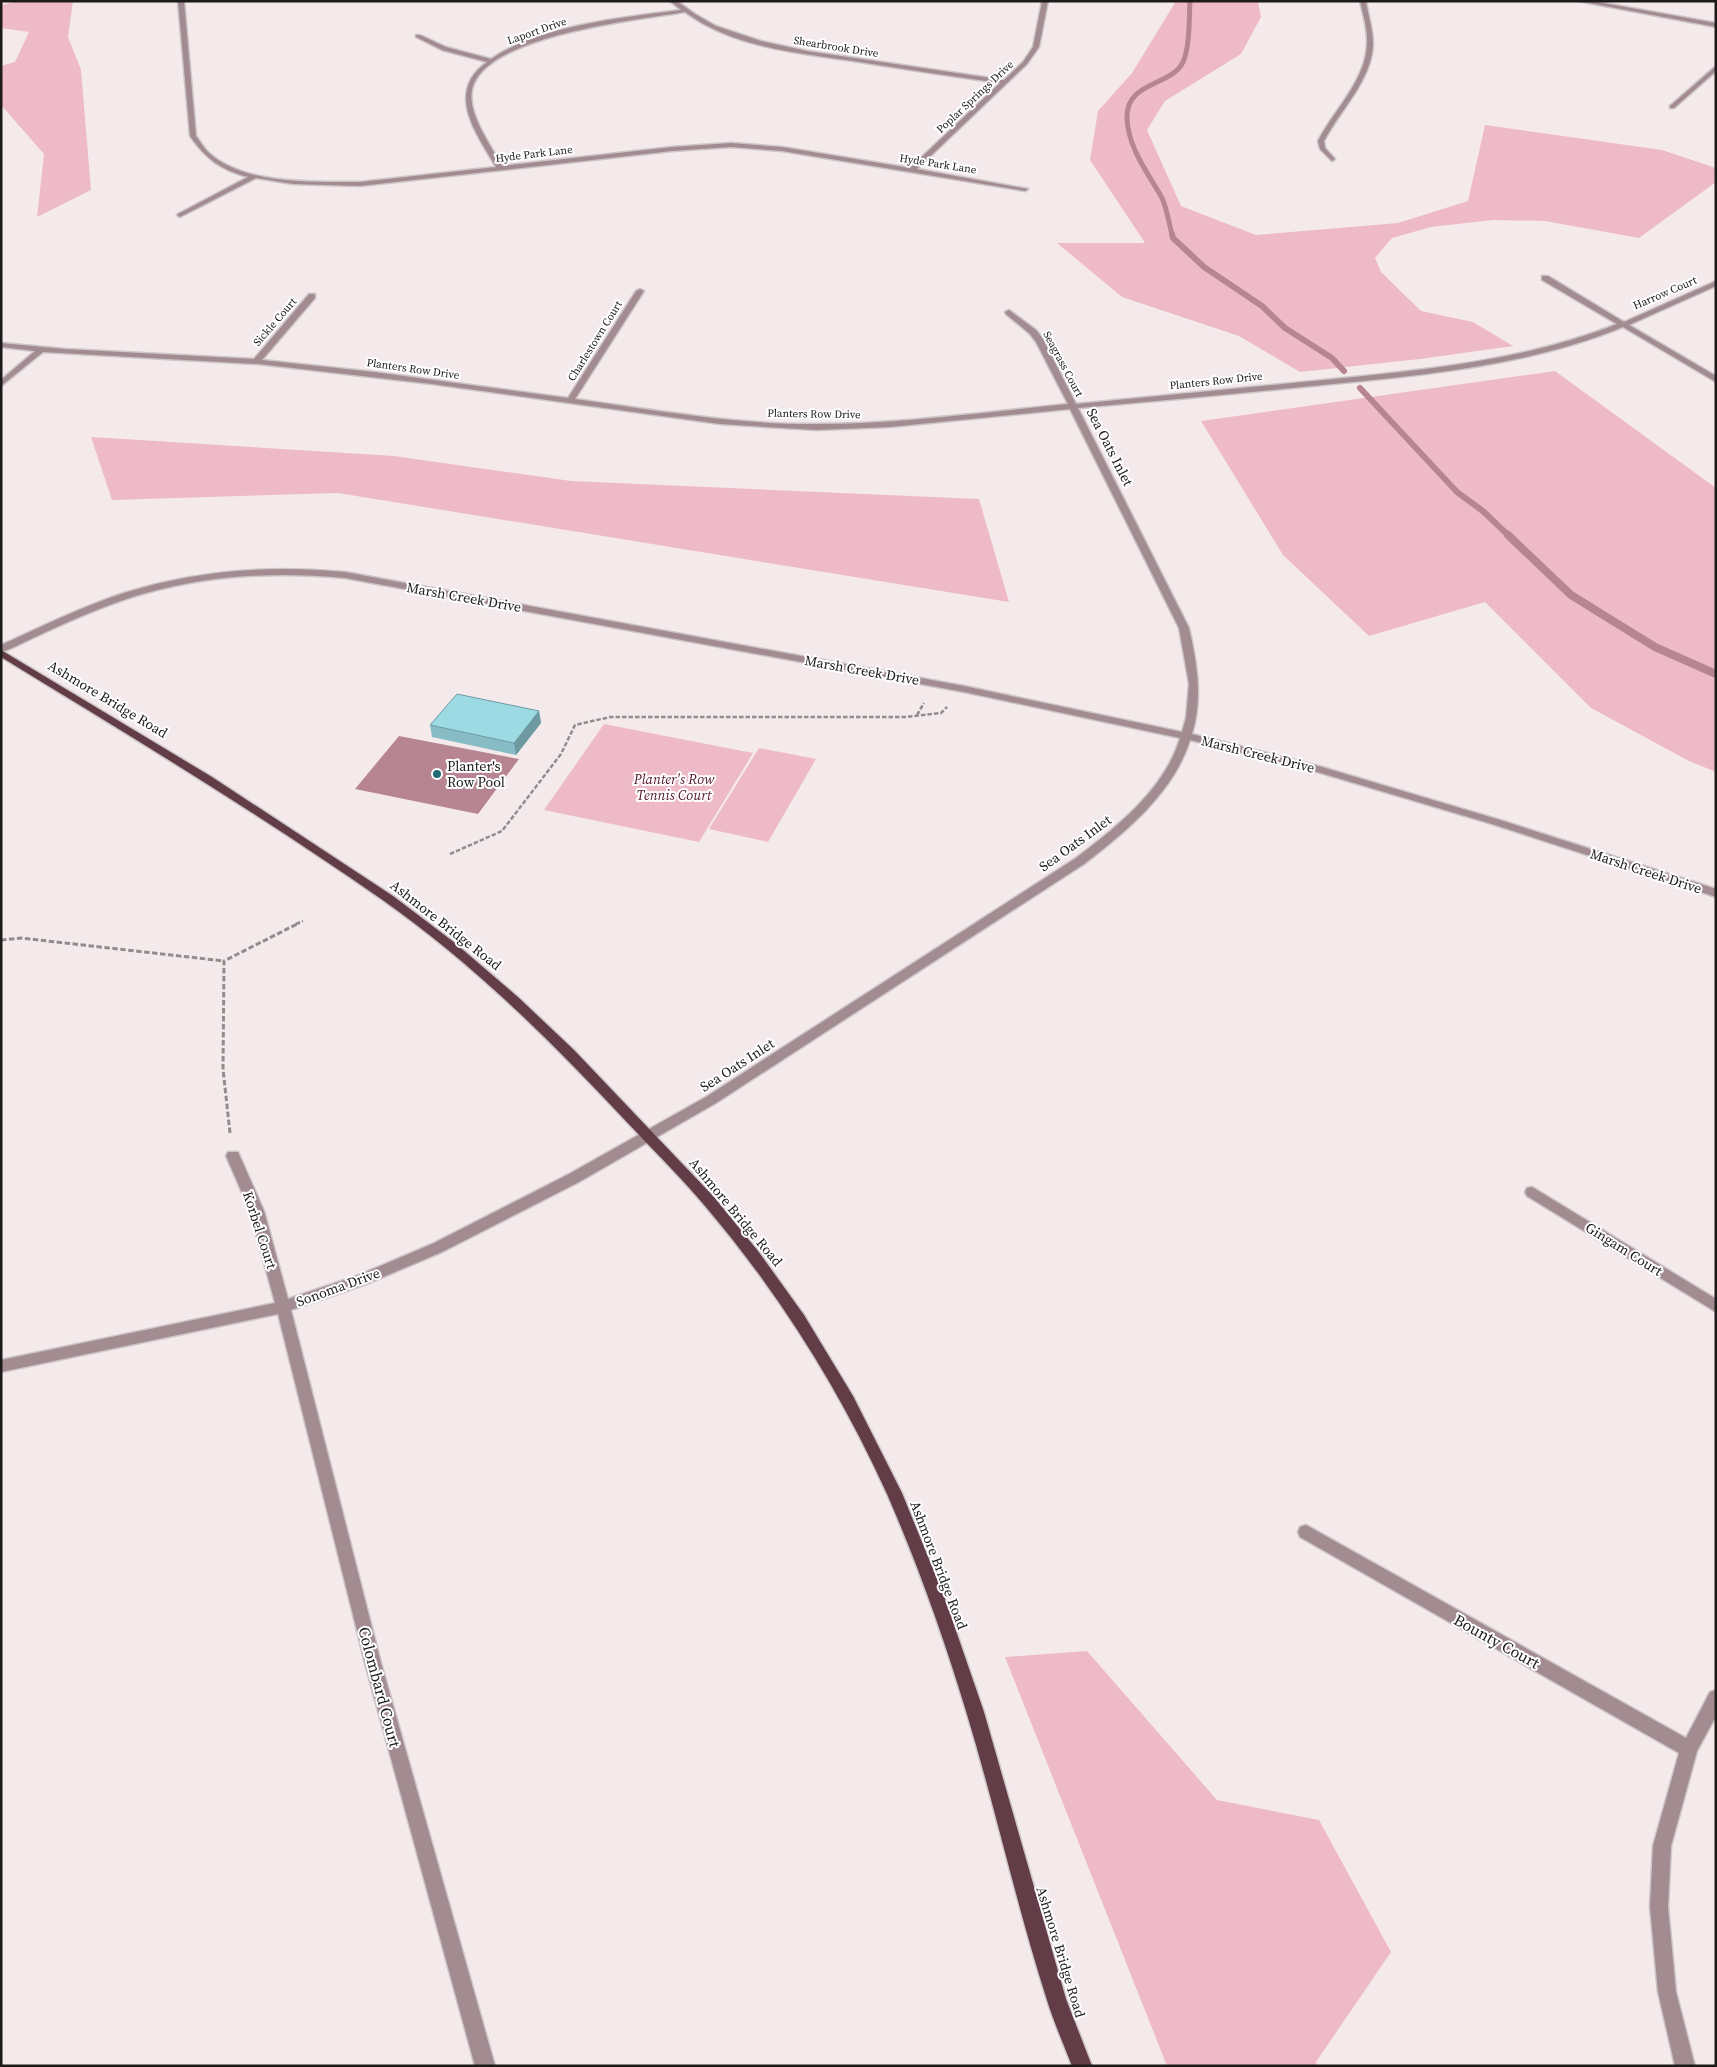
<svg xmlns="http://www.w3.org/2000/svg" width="1717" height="2067" viewBox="0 0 1717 2067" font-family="'Source Serif 4',serif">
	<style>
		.green { fill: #efbac8 }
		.water { fill: #b78592 }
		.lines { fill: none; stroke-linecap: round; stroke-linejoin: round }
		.stream-far2 { stroke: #b78592; stroke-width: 5 }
		.stream-far1 { stroke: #b78592; stroke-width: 6 }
		.stream { stroke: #b78592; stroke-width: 8 }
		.minor-casing { stroke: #cdc5c6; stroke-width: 3 }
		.major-casing { stroke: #cdc5c6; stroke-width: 3 }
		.path-far1 { stroke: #938c8d; stroke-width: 2.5; stroke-dasharray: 4.5 2; stroke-linecap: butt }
		.path { stroke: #938c8d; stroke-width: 3; stroke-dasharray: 5.5 2.5; stroke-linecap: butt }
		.minor { fill: #a28b91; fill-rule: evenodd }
		.major { fill: #623c47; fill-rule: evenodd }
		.wall { fill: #87bcc4 }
		.shaded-wall { fill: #6e99a0 }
		.building { fill: #9ddbe4; stroke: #6e99a0 }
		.poi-dot { fill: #216b74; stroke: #fff; stroke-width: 2 }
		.labels { text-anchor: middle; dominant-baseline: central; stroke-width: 4; stroke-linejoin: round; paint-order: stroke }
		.far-street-label { font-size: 11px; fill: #1d1a1a; stroke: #fff }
		.street-label { font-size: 14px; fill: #1d1a1a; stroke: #fff }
		.poi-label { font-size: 14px; fill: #1d1a1a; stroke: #fff; text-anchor: start }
		.park-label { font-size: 14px; font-style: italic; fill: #54162d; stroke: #fff }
		.near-street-label { font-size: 16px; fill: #1d1a1a; stroke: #fff }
	</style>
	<rect width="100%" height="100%" fill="#f4eaec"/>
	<!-- green -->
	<g class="green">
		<path d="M18 1H73L68 37 81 70 91 190 37 217 44 154 1 105V66L15 62 29 32 1 28V5Z"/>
		<path d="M1176 1H1258L1261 17 1241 54 1165 101 1147 130 1181 206 1256 235 1398 223 1468 201 1485 125 1662 150 1716 168V182L1639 238 1545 221 1493 220 1431 227 1392 238 1375 258 1381 272 1421 311 1473 322 1513 346 1420 359 1300 372 1239 336 1122 297 1057 243H1145L1090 160 1098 111 1132 73Z"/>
		<path d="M1555 371 1716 488V772L1689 761 1591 708 1485 602 1369 636 1283 555 1201 421Z"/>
		<path d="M91 437 394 456 571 481 979 499 1009 602 338 493 112 500Z"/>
		<path d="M604 724 753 753 699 842 544 810Z"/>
		<path d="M759 748 816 759 768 842 709 829Z"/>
		<path d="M1087 1651 1217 1800 1319 1820 1391 1952 1316 2062 1317 2066H1167L1005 1657Z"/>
	</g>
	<!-- water -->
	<path class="water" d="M399 736 519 759 478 814 355 789Z"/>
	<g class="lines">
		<!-- stream-far2 -->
		<path class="stream-far2" d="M1172 235C1169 223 1167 209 1162 198 1148 173 1128 148 1127 118 1126 81 1172 86 1183 62 1190 47 1189 18 1190 1"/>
		<!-- stream-far1 -->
		<g class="stream-far1">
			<path d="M1172 234 1173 238 1204 267 1262 306 1285 328 1332 358 1344 371"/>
			<path d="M1360 388 1457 492 1484 512 1509 536"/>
		</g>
		<!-- stream -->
		<path class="stream" d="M1508 535 1571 595 1655 647 1716 674"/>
		<defs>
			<g id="minor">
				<path d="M178 1H184L196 136C200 141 203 147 208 152 243 185 314 182 360 182L496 167C476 133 445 92 487 62L442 50 416 37V35H420L446 47 491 59C538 26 625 17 681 10L670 1H677L695 14 716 26 761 41 807 51 1004 80 1023 62 1033 47 1042 1H1048L1039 47 1027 64 917 169 1028 189 1025 191 782 151 731 147 672 151 360 186 293 184 256 178 180 217 177 215 178 214 248 177C221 170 206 159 190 136ZM685 12C732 47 797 53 853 61 902 69 951 76 1000 83L910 168 782 147 731 143 672 147 502 166C491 146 467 113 472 90 483 35 639 20 685 12Z"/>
				<path d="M1360 1H1366C1368 15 1373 30 1373 44 1372 80 1340 110 1324 141L1325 148 1335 159 1332 161 1320 149 1318 141C1334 110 1366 80 1367 44 1368 30 1363 15 1360 1Z"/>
				<path d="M1578 1H1592L1716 23V27Z"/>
				<path d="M1716 66V71L1674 108H1670V106Z"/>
				<path d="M1542 276H1548L1624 322 1716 281V286L1629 325 1716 376V382L1623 327C1528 366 1423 375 1323 385 1241 393 1160 401 1078 408L1189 628C1197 664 1203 698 1192 734L1322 767 1500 820 1716 889V897L1492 824 1314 771 1190 740C1174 792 1126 832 1084 864L716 1103 579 1182 442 1252 369 1283 291 1310 381 1663 495 2066H475L365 1663 278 1314 1 1372V1360L275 1303 250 1211 226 1156 228 1152H238L264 1211 288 1299 359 1275 432 1244 569 1174 706 1097 1076 858C1117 827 1165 789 1180 738L964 692 345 578C260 570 179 577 99 609 76 618 54 628 33 638 22 643 12 649 1 652V645C41 627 81 607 124 593 197 570 269 565 345 572L964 686 1182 732 1186 718 1189 684 1179 628 1070 409 890 427 816 430 720 424 432 384 258 364 43 352 1 386V380L35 351 1 347V343L65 349 254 359 309 294H315V298L262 360 374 372 568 398 636 291 640 289 644 291 575 399C654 410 738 425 817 424 901 424 985 412 1068 404L1036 342 1030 334 1006 314 1005 312 1009 310 1036 330 1043 339 1076 404C1158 396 1241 388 1324 380 1423 370 1524 361 1617 324L1542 280Z"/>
				<path d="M1532 1187 1716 1299V1312L1527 1196 1525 1192 1527 1188Z"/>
				<path d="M1306 1525 1686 1738 1710 1692 1716 1690V1716L1697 1751 1671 1846 1668 1907 1676 1992 1695 2066H1675L1658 1992 1650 1907 1653 1846 1679 1753 1300 1537 1298 1532 1300 1527Z"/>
			</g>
			<path id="major" d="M1 650 212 777 393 896 455 943 519 998 574 1050 713 1196 758 1251 804 1315 853 1396 902 1493 944 1596 984 1712 1066 1999 1092 2066H1072C1063 2043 1053 2020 1046 1997 1016 1903 995 1806 966 1711 944 1638 918 1565 887 1494 840 1390 779 1293 705 1206 679 1175 650 1147 623 1118 549 1039 472 963 384 901 260 814 130 736 1 657Z"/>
		</defs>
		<!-- minor casing -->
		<use href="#minor" class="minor-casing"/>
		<!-- major casing -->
		<use href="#major" class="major-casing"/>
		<!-- path-far1 -->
		<g class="path-far1">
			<path d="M917 715 924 703"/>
			<path d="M450 854 502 831 561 754 575 725 610 717H905L941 713 947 707"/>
			<path d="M296 924 303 921"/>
		</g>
		<!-- path -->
		<g class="path">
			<path d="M1 940 21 938 224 961"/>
			<path d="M230 1133 223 1069 224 961 299 923"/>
		</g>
		<!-- minor -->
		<use href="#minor" class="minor"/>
		<!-- major -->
		<use href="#major" class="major"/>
	</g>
	<!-- wall -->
	<path class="wall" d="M539 711 541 723 516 755 432 737 430 725Z"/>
	<!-- shaded-wall -->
	<path class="shaded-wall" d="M539 711 541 723 516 755 514 743Z"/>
	<!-- building -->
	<path class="building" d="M457 694 539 711 514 743 430 725Z"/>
	<!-- markers -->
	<circle class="poi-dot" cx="437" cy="774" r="5"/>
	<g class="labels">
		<!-- far-street labels -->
		<g class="far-street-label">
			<text transform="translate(537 31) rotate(-19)">Laport Drive</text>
			<text transform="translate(836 47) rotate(9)">Shearbrook Drive</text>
			<text transform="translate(975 97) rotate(-43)">Poplar Springs Drive</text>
			<text transform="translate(534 154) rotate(-7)">Hyde Park Lane</text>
			<text transform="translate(938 164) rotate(9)">Hyde Park Lane</text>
			<text transform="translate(1665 293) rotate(-23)">Harrow Court</text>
			<text transform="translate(275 322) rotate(-49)">Sickle Court</text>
			<text transform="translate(595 341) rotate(-58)">Charlestown Court</text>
			<text transform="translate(1063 364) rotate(62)">Seagrass Court</text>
			<text transform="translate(413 369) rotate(8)">Planters Row Drive</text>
			<text transform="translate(1216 381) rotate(-6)">Planters Row Drive</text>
			<text transform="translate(814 414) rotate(1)">Planters Row Drive</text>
		</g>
		<!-- street labels -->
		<g class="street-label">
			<text transform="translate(1110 447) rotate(63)">Sea Oats Inlet</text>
			<text transform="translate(464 597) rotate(10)">Marsh Creek Drive</text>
			<text transform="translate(862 670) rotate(10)">Marsh Creek Drive</text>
			<text transform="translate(108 699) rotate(31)">Ashmore Bridge Road</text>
			<text transform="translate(1258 754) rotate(14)">Marsh Creek Drive</text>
			<text transform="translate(1075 843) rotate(-36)">Sea Oats Inlet</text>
			<text transform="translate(1646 871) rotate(18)">Marsh Creek Drive</text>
			<text transform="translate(446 925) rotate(38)">Ashmore Bridge Road</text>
			<text transform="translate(737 1065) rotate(-33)">Sea Oats Inlet</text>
			<text transform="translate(736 1212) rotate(50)">Ashmore Bridge Road</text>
			<text transform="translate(260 1230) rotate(72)">Korbel Court</text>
			<text transform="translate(1624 1249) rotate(32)">Gingam Court</text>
			<text transform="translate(338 1287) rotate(-20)">Sonoma Drive</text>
			<text transform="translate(939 1565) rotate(69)">Ashmore Bridge Road</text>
			<text transform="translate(1061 1952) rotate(73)">Ashmore Bridge Road</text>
		</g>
		<!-- poi labels -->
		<g class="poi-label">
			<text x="447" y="766">Planter's<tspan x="447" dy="16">Row Pool</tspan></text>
		</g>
		<!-- park labels -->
		<g class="park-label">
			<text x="674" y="779">Planter's Row<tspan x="674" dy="16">Tennis Court</tspan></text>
		</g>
		<!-- near-street labels -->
		<g class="near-street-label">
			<text transform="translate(1497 1641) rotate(29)">Bounty Court</text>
			<text transform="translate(380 1687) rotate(75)">Colombard Court</text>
		</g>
	</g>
	<!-- border -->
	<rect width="1717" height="2067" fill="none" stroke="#1d1a1a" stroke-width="5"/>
</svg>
